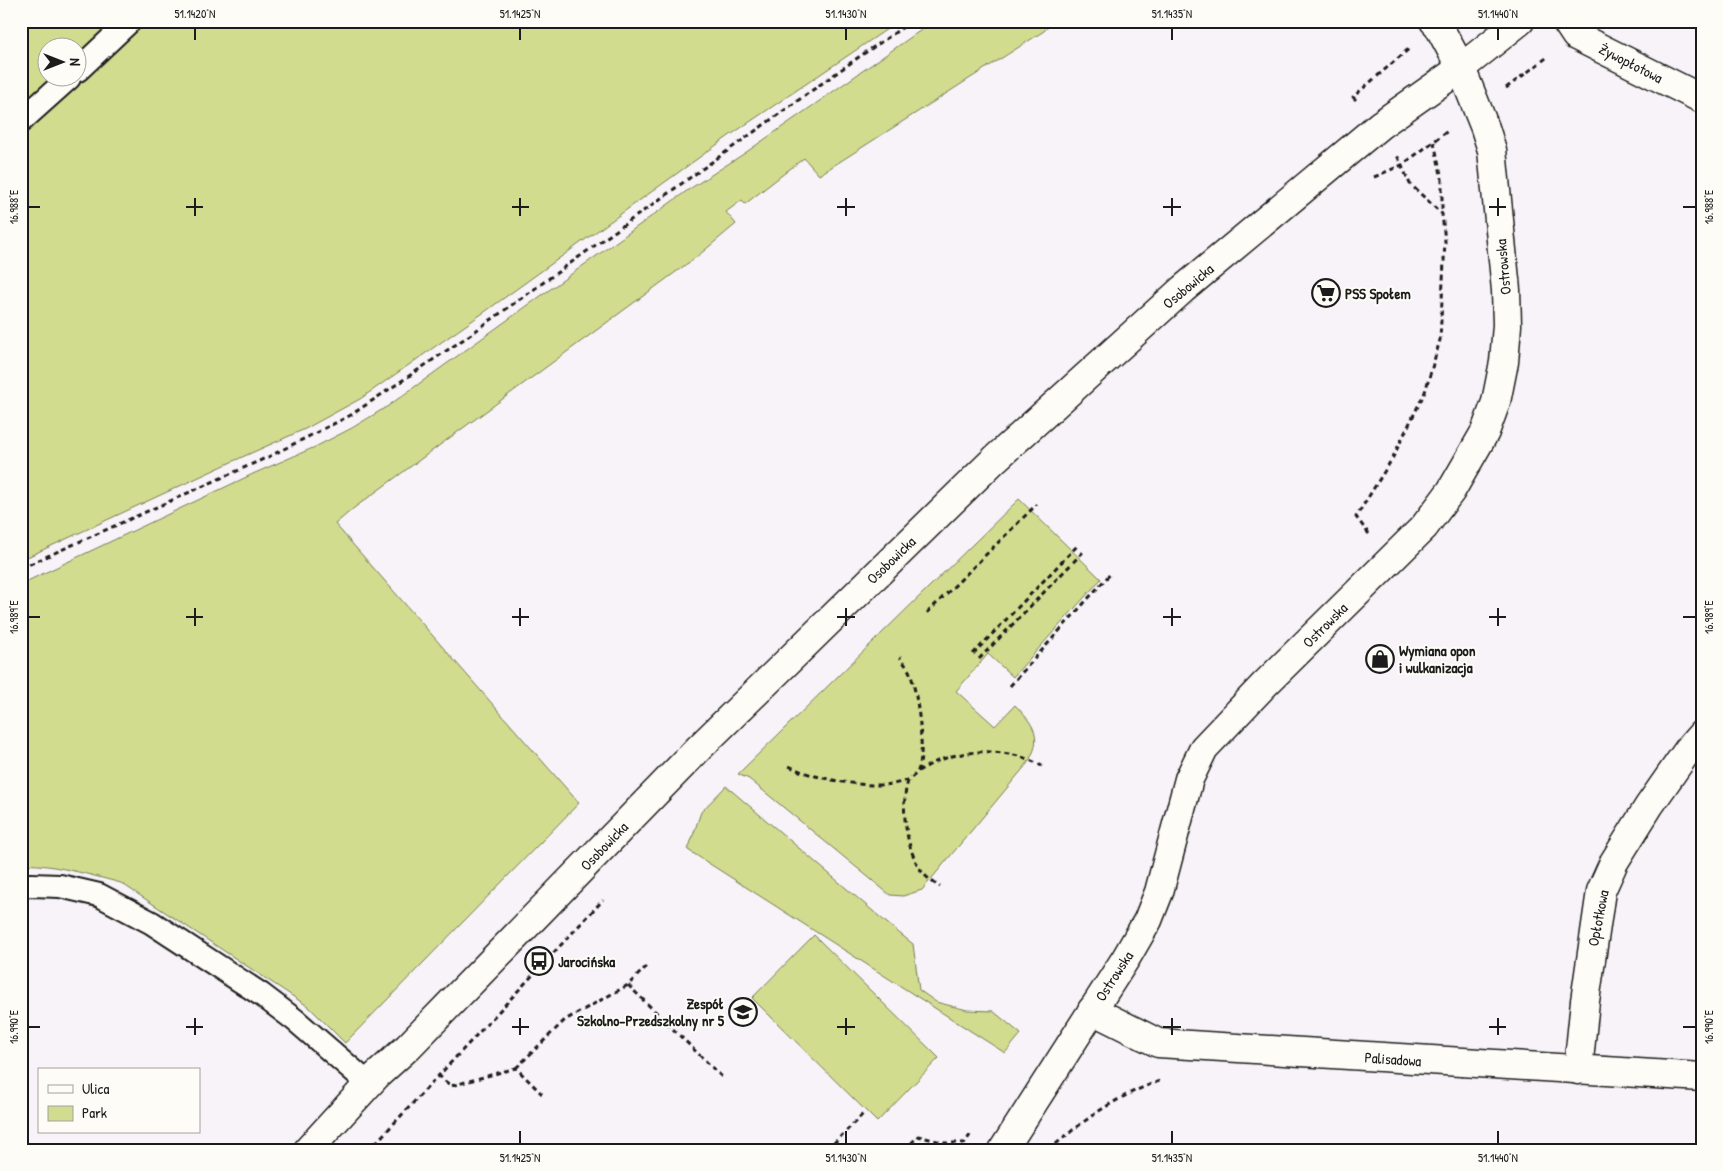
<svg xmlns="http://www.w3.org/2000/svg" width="1723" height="1171" viewBox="0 0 1723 1171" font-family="'Patrick Hand',sans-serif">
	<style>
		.green { fill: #d1dc8f; stroke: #767c56; fill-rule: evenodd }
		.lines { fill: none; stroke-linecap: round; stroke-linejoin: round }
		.lane-casing { stroke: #1c1c1c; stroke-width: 26 }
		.street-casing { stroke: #1c1c1c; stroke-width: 31 }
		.secondary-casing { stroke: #1c1c1c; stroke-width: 31 }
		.path { stroke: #1c1c1c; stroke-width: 3; stroke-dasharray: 5 4; stroke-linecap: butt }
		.lane { stroke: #fdfcf7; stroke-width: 22 }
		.street { stroke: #fdfcf7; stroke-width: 28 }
		.secondary { stroke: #fdfcf7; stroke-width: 28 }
		.ticks { fill: none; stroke: #1c1c1c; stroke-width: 2 }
		.labels { text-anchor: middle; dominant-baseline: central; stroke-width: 4; stroke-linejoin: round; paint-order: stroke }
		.street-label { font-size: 15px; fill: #1c1c1c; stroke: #fdfcf7 }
		.poi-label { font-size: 15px; font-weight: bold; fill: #1c1c1c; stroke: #fdfcf7; text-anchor: start }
		.neatline { fill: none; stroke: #1c1c1c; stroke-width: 2 }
		.ticks-label { font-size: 12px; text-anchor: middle; fill: #1c1c1c }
	</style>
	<rect width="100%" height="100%" fill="#f7f3f8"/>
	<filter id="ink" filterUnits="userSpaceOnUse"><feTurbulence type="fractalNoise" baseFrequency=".02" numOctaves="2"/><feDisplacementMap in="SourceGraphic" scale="10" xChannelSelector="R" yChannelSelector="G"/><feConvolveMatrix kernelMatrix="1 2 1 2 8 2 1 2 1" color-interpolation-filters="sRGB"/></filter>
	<g filter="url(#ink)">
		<!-- green -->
		<g class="green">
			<path d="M21 21H899L729 136 486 311 360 399 305 429 240 458 21 560ZM48 48H78V78H48Z"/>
			<path d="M934 21H1054L1044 31 819 175 804 158 745 204 742 200 726 212 736 224 699 255 354 508 335 524 579 803 345 1043 309 1007 121 883C94 876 47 862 21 865V584L255 473 315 447 352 428 388 406 688 190 745 153Z"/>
			<path d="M1019 499 1101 579 1013 677 988 654 956 691 995 726 1015 705C1034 725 1044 737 1027 764L922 890 903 896 890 895 749 779 738 774Z"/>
			<path d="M726 786 894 929 913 944 919 990 936 1002 967 1010 993 1011 1021 1034 1005 1053 688 850 701 812Z"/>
			<path d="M814 935 939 1058 877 1122 752 998Z"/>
		</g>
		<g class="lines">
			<defs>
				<g id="lane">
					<path d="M78 70 130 21"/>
					<path d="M21 121 69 78"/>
					<path d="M21 886 31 885 60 886 99 895 152 923 262 995 295 1020 369 1084"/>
				</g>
				<g id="street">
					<path d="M1566 21 1576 36 1702 99"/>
					<path d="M1092 1010 1158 1043 1702 1077"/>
					<path d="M1578 1070 1585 1001 1601 891 1614 862 1649 806 1688 750 1702 734"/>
					<path d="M1003 1150 1126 958 1148 920 1159 892 1189 779 1204 748 1265 684 1424 527 1451 491 1485 432 1496 402 1504 362 1507 325 1506 290 1492 150 1485 128 1461 68 1438 25 1434 21"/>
				</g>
				<path id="secondary" d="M308 1150 376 1076 408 1047 700 747 995 459 1183 289 1380 125 1461 68 1520 21"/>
			</defs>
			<!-- lane casing -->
			<use href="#lane" class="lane-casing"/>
			<!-- street casing -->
			<use href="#street" class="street-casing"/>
			<!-- secondary casing -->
			<use href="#secondary" class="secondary-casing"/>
			<!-- path -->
			<g class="path">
				<path d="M1506 88 1549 56"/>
				<path d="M1356 100 1353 97 1411 47"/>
				<path d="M1434 142 1442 179V213"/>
				<path d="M1374 177 1402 165 1449 130"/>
				<path d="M1369 534 1356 517 1392 459 1425 392 1440 340 1445 241 1442 214 1410 184 1397 155"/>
				<path d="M21 568 268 457 351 415 467 337 856 59 912 21"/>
				<path d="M927 613 1037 504"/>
				<path d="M973 654 1079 544"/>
				<path d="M979 659 1085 550"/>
				<path d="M1010 686 1111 573"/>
				<path d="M789 766C812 779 900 798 917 772 927 758 917 690 910 673 908 668 903 662 900 657"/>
				<path d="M918 771C926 767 934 762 943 759 975 748 1012 749 1042 766"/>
				<path d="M908 781C900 806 906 850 922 872 927 878 934 883 940 887"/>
				<path d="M628 985 724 1079"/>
				<path d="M516 1068 565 1020 628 985 646 967"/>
				<path d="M438 1075 451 1086 516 1068 542 1094"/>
				<path d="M369 1150 603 900"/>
				<path d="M827 1150 864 1113"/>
				<path d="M905 1150 918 1136 945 1143H965L970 1135"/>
				<path d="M1049 1150C1083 1120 1119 1094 1163 1080"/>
			</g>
			<!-- lane -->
			<use href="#lane" class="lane"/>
			<!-- street -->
			<use href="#street" class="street"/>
			<!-- secondary -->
			<use href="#secondary" class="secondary"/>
		</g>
	</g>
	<!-- ticks -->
	<path class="ticks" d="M195 28V40M520 28V40M846 28V40M1172 28V40M1498 28V40M195 198V216M520 198V216M846 198V216M1172 198V216M1498 198V216M28 207H40M186 207H203M512 207H529M837 207H855M1163 207H1181M1489 207H1506M1683 207H1696M195 608V626M520 608V626M846 608V626M1172 608V626M1498 608V626M28 617H40M186 617H203M512 617H529M837 617H855M1163 617H1181M1489 617H1506M1683 617H1696M195 1018V1035M520 1018V1035M846 1018V1035M1172 1018V1035M1498 1018V1035M28 1027H40M186 1027H203M512 1027H529M837 1027H855M1163 1027H1181M1489 1027H1506M1683 1027H1696M520 1131V1144M846 1131V1144M1172 1131V1144M1498 1131V1144"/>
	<!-- icons -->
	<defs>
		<symbol id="supermarket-ring" viewBox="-11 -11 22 22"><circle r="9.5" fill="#fdfcf7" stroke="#1c1c1c" stroke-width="1.5"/><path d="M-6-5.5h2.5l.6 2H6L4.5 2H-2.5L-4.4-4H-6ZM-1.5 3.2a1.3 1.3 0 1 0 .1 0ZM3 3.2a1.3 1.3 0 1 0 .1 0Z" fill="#1c1c1c"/></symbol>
		<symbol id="shop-ring" viewBox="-11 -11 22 22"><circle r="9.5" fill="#fdfcf7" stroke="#1c1c1c" stroke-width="1.5"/><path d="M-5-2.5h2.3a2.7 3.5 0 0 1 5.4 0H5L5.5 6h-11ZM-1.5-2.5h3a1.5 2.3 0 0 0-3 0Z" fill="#1c1c1c"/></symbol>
		<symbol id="bus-ring" viewBox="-11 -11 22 22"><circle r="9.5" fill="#fdfcf7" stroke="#1c1c1c" stroke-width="1.5"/><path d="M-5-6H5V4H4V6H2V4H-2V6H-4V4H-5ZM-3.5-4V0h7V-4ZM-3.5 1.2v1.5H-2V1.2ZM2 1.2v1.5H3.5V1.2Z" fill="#1c1c1c"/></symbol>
		<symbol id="school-ring" viewBox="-11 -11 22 22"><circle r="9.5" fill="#fdfcf7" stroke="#1c1c1c" stroke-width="1.5"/><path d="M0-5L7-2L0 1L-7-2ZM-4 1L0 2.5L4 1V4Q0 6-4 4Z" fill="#1c1c1c"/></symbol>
	</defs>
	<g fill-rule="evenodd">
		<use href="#supermarket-ring" x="1310" y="277" width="32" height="32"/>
		<use href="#shop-ring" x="1364" y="643" width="32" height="32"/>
		<use href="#bus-ring" x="523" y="945" width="32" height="32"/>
		<use href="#school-ring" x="727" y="996" width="32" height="32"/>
	</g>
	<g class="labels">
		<!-- street labels -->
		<g class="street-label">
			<text transform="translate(1631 63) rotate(27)">Żywopłotowa</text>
			<text transform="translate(1503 267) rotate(-95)">Ostrowska</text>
			<text transform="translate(1188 286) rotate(-40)">Osobowicka</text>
			<text transform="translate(891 560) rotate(-44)">Osobowicka</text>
			<text transform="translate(1325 625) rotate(-45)">Ostrowska</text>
			<text transform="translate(604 846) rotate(-46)">Osobowicka</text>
			<text transform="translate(1598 918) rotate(-79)">Opłotkowa</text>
			<text transform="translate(1114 976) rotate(-57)">Ostrowska</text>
			<text transform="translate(1393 1059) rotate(4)">Palisadowa</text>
		</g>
		<!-- poi labels -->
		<g class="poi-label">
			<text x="1345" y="293">PSS Społem</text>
			<text x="1399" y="650">Wymiana opon<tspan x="1399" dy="17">i wulkanizacja</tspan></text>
			<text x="558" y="961">Jarocińska</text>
			<text x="724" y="1003" text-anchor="end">Zespół<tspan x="724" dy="17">Szkolno-Przedszkolny nr 5</tspan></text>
		</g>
	</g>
	<!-- margin -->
	<rect width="1723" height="1171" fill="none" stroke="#fdfcf7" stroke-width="55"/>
	<!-- legend -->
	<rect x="38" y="1068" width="162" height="65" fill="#fdfcf7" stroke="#a3a29f"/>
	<rect x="48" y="1085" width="25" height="8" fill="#fdfcf7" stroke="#a3a29f"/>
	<text x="82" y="1094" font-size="15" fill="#1c1c1c">Ulica</text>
	<rect x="48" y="1106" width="25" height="15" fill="#d1dc8f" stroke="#a3a29f"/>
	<text x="82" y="1118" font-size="15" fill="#1c1c1c">Park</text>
	<!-- north arrow -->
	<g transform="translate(62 62) rotate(90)"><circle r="24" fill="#fdfcf7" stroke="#a3a29f"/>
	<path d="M0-4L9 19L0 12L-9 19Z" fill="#1c1c1c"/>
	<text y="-8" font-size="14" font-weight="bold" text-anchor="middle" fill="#1c1c1c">N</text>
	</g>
	<rect x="28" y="28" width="1668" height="1116" class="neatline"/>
	<g class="ticks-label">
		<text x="195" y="18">51.1420°N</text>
		<text x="520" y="18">51.1425°N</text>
		<text x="846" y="18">51.1430°N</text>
		<text x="1172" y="18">51.1435°N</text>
		<text x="1498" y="18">51.1440°N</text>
		<text transform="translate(1709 207) rotate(-90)" y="4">16.988°E</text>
		<text transform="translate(14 207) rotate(-90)" y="4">16.988°E</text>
		<text transform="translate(1709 617) rotate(-90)" y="4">16.989°E</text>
		<text transform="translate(14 617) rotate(-90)" y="4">16.989°E</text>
		<text transform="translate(1709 1027) rotate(-90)" y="4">16.990°E</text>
		<text transform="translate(14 1027) rotate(-90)" y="4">16.990°E</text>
		<text x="520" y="1162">51.1425°N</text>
		<text x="846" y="1162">51.1430°N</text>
		<text x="1172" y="1162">51.1435°N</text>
		<text x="1498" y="1162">51.1440°N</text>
	</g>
</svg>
